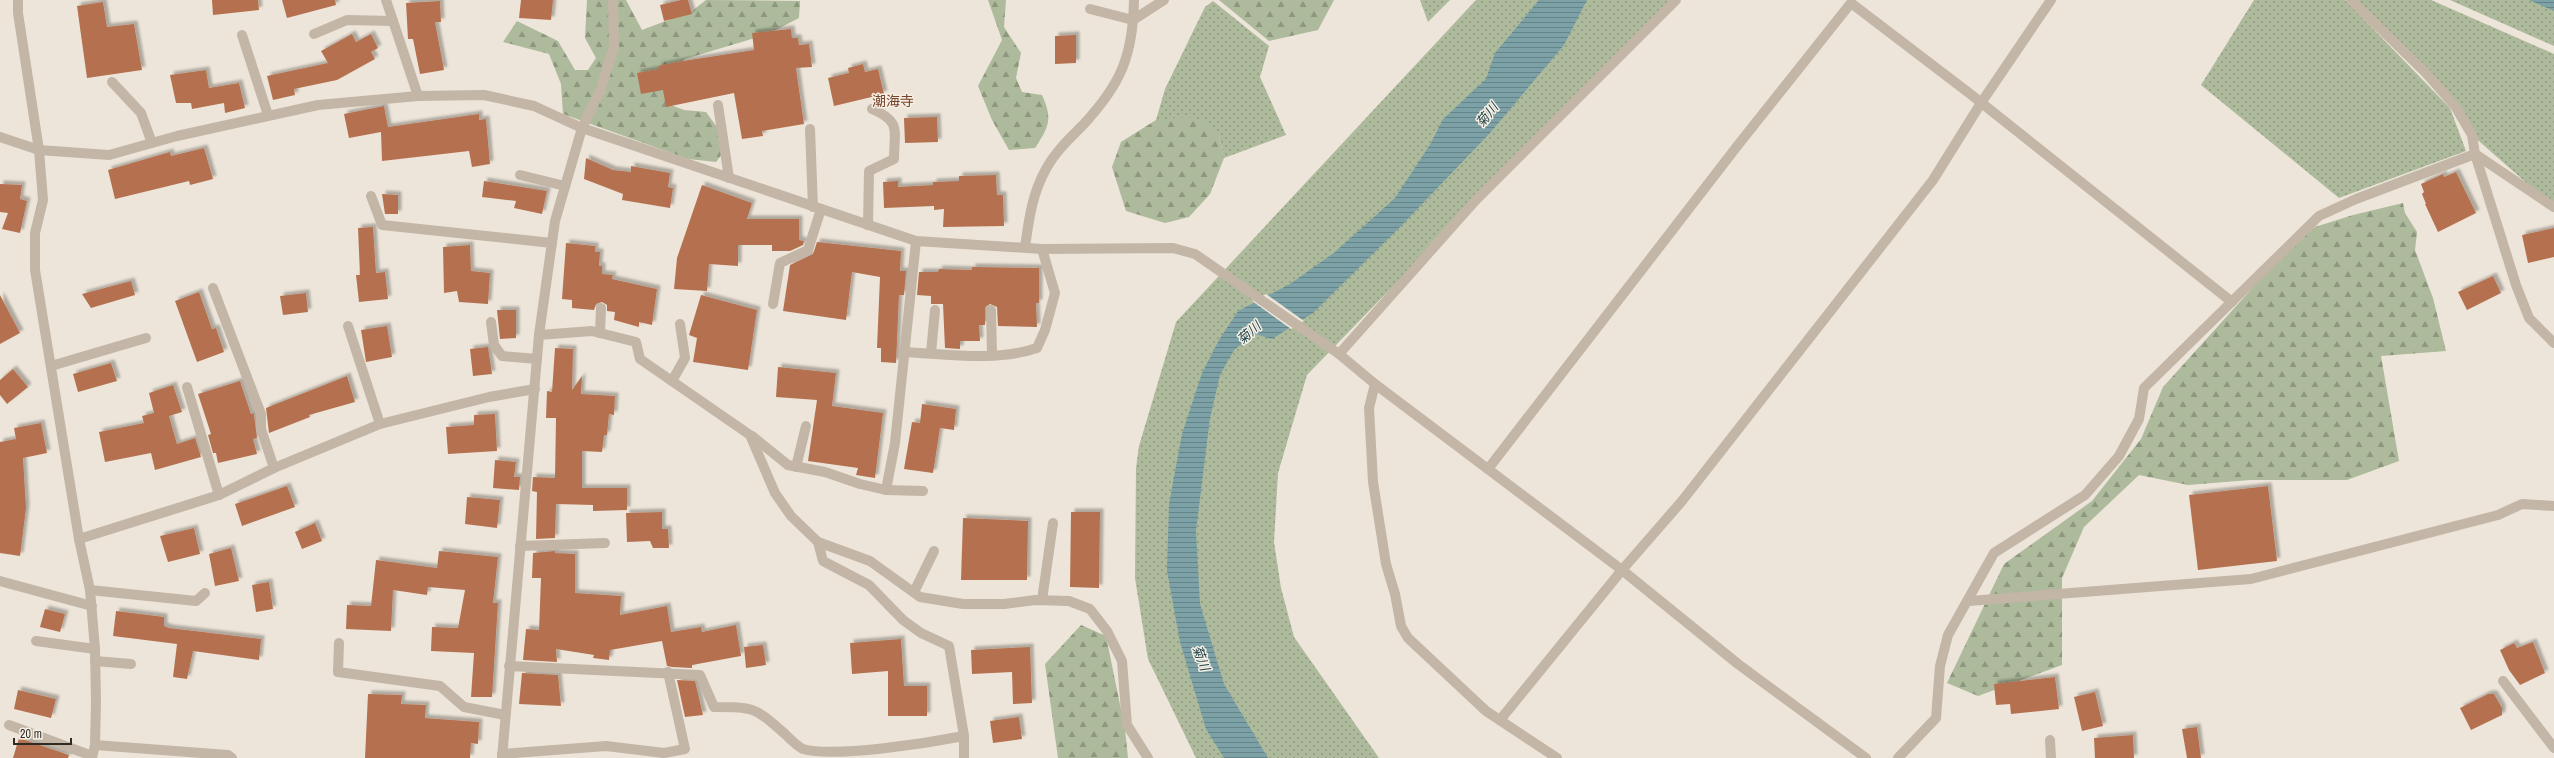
<svg xmlns="http://www.w3.org/2000/svg" width="2554" height="758" viewBox="0 0 2554 758" font-family="'Archivo Narrow','Noto Sans JP',sans-serif">
	<style>
		.grass { fill: url(#grass-dots) }
		.forest { fill: url(#forest-firs) }
		.water { fill: url(#water-rules) }
		.pier { fill: #ede5d9 }
		.building { fill: #b5714f; filter: url(#shadow) }
		.lines { fill: none; stroke-linecap: round; stroke-linejoin: round }
		.minor { stroke: #c3b6a7; stroke-width: 10 }
		.labels { text-anchor: middle; dominant-baseline: central; stroke-width: 3; stroke-linejoin: round; paint-order: stroke }
		.water-label { font-size: 13px; font-style: italic; fill: #22464c; stroke: #f6efe4 }
		.quarter-label { font-size: 14px; fill: #75432a; stroke: #f6efe4 }
	</style>
	<defs>
		<pattern id="grass-dots" width="8" height="8" patternUnits="userSpaceOnUse"><rect width="8" height="8" fill="#adba9b"/><path d="M2 2h.1M6 6h.1" fill="none" stroke="#8d977e" stroke-width="1.8" stroke-linecap="round"/></pattern>
		<pattern id="forest-firs" width="22" height="20" patternUnits="userSpaceOnUse"><rect width="22" height="20" fill="#adba9b"/><path d="M5 1l3.5 6h-7zM16 11l3.5 6h-7z" fill="#8d977e"/></pattern>
		<pattern id="water-rules" width="6" height="5" patternUnits="userSpaceOnUse"><rect width="6" height="5" fill="#7ca1a6"/><path d="M0 2.5h6" fill="none" stroke="#668387"/></pattern>
		<filter id="shadow"><feDropShadow dx="3.5" dy="-3.5" stdDeviation="1" flood-color="#0004"/></filter>
	</defs>
	<rect width="100%" height="100%" fill="#ede5d9"/>
	<!-- grass -->
	<g class="grass">
		<path d="M1420 0H1450L1428 22Z"/>
		<path d="M1476 0H1680L1489 187 1307 375 1278 473 1274 542 1281 588 1294 637 1379 758H1196L1148 659 1135 578 1136 468 1139 446 1176 322Z"/>
		<path d="M2254 0H2345L2450 108 2466 151 2339 198 2201 85Z"/>
		<path d="M2356 0H2431L2554 54V207L2472 135 2441 90Z"/>
		<path d="M2450 0H2554V46Z"/>
		<path d="M1213 1 1269 46 1260 77 1286 135 1224 158 1219 136 1156 120 1165 89 1205 7Z"/>
	</g>
	<!-- forest -->
	<g class="forest">
		<path d="M587 0H626L642 30 692 11 706 0 800 1 799 18 768 34 685 59 670 73 671 105 684 110 706 112 717 127 723 153 716 162 688 159 563 114 561 84 549 54 503 42 517 21 558 41 575 70H588L596 58 585 38Z"/>
		<path d="M988 0H1006L1004 27 1021 53 1016 78 1022 92 1042 95C1053 119 1049 127 1035 148L1009 150 992 120 978 86 1002 40Z"/>
		<path d="M1219 0H1334L1318 30 1269 41Z"/>
		<path d="M1187 117 1205 120 1219 136 1224 158 1210 194 1189 217 1165 223 1126 211 1112 167 1121 142 1156 120Z"/>
		<path d="M2403 203 2405 213 2417 232 2415 250 2433 298 2446 351 2381 356 2399 461 2347 480H2250L2188 485 2139 475 2084 527 2062 578V665L1978 696 1947 683 2004 564 2092 501 2141 439 2163 387 2266 273 2290 247 2315 227 2353 215Z"/>
		<path d="M1081 625 1106 636 1125 729 1128 758H1058L1045 664Z"/>
	</g>
	<!-- water -->
	<g class="water">
		<path d="M1539 0H1587L1564 45 1490 133 1401 226 1313 313 1272 339 1255 334 1234 350 1220 375 1210 418 1196 531 1200 604 1224 684 1268 758H1224L1206 729 1180 642 1167 571 1169 504 1182 434 1202 373 1219 340 1238 311 1290 284 1335 252 1395 198 1431 143 1443 119 1486 79 1495 53Z"/>
		<path d="M2529 0H2554V11Z"/>
	</g>
	<!-- pier -->
	<path class="pier" d="M1266 294 1304 321 1291 329 1252 301Z"/>
	<!-- building -->
	<g class="building">
		<path d="M212 0H258L259 10 213 15Z"/>
		<path d="M282 0H335L336 5 287 18Z"/>
		<path d="M521 0H553L551 20 519 18Z"/>
		<path d="M681 0H688L692 14 664 21 660 5Z"/>
		<path d="M440 1 441 22H435L444 70 420 74 413 39H408L406 3Z"/>
		<path d="M103 2 107 27 134 24 142 70 87 78 77 6Z"/>
		<path d="M791 29 792 38H798L799 45 809 44 812 67 796 68 804 124 762 131 763 136 742 139 734 93 666 107 663 90 641 94 637 73 659 69 658 66 677 62 754 50 752 33Z"/>
		<path d="M352 34 356 42 371 34 378 48 371 52 375 59 337 80 294 89 295 95 273 100 267 76 328 63 321 51Z"/>
		<path d="M1076 35V63L1055 64V36Z"/>
		<path d="M863 64 865 72 878 69 884 94 834 106 828 78 849 73 848 68Z"/>
		<path d="M206 70 209 88 239 83 245 108 225 113 224 103 192 109 191 103H176L170 75Z"/>
		<path d="M384 106 388 127 479 114V120L486 119 490 164 472 167 469 151 382 161 381 132 349 138 344 114Z"/>
		<path d="M937 117 938 142 905 143 904 118Z"/>
		<path d="M204 148 213 179 190 185 189 181 115 199 108 170 170 152 171 156Z"/>
		<path d="M586 158 613 170 631 172V166L670 173 668 187 673 188 670 208 622 200 623 194 584 179Z"/>
		<path d="M2456 172 2476 213 2438 232 2425 204H2426L2422 194 2424 192 2421 184 2443 174 2444 177Z"/>
		<path d="M996 175 997 195H1003L1004 226 943 227 944 209 934 210V206L884 208 883 182 898 181V187L933 185V182L959 181V176Z"/>
		<path d="M484 181 547 191 542 214 514 208 516 201 482 197Z"/>
		<path d="M0 184 22 185 20 199 27 201 20 233 2 229 8 213 0 212Z"/>
		<path d="M702 185 752 203 747 219H799V240L804 241 803 245 790 251H772V245H738V266L709 264 707 291 674 289 677 258Z"/>
		<path d="M382 194 398 195V214H385Z"/>
		<path d="M373 227 376 273 385 272 388 299 359 302 356 275H360L358 228Z"/>
		<path d="M2554 228V257L2528 263 2522 235Z"/>
		<path d="M817 242 901 251 900 271H906L904 295H899L896 363 881 362V348H877L880 277 852 272 846 320 783 311 790 265 813 254Z"/>
		<path d="M566 243 595 246V252H600L599 266H602V274L613 275 612 279 657 289 652 325 639 322V327L614 320 615 312 607 311V305L602 302 596 304 594 310 572 308V300L562 299Z"/>
		<path d="M470 245 471 271 490 273 488 304 459 302 457 291 444 293 443 247Z"/>
		<path d="M972 267 1039 268V303H1036L1037 327 998 326 997 307 990 304 985 307V325H979L980 341H960V349L945 348 943 304H931V296L917 295 919 272H938L939 269 972 270Z"/>
		<path d="M2493 276 2501 293 2467 310 2458 292Z"/>
		<path d="M131 281 135 295 91 308 82 294Z"/>
		<path d="M199 292 212 329 216 328 224 352 197 362 175 301Z"/>
		<path d="M306 293 308 312 283 315 280 296Z"/>
		<path d="M0 295 20 333 0 344Z"/>
		<path d="M701 295 757 310 748 370 693 362 697 338 689 335Z"/>
		<path d="M497 310H516V338L500 339Z"/>
		<path d="M387 326 392 357 366 362 361 330Z"/>
		<path d="M488 347 492 374 473 376 470 349Z"/>
		<path d="M555 348 573 349 572 390 582 376 581 394 615 396 614 415 609 414 607 435H604L602 452 582 451V488H627V510L593 511V505L556 504 555 538 536 539 537 492 532 491 533 477 555 478 556 418H546L547 391 552 392Z"/>
		<path d="M111 363 117 381 78 392 73 374Z"/>
		<path d="M778 367 836 373 832 406 883 413 875 478 856 475 858 468 808 461 817 400 776 397Z"/>
		<path d="M13 369 28 387 7 404 0 395V380Z"/>
		<path d="M347 376 355 402 309 415 310 417 269 433 266 408Z"/>
		<path d="M240 381 251 414 254 413V415L257 438 253 439 257 454 218 463 216 453H213L208 435 211 434 198 394Z"/>
		<path d="M173 385 182 412 169 416 177 444 195 438 201 457 155 470 151 453 105 462 99 432 144 423 142 416 154 413 149 393Z"/>
		<path d="M922 404 956 409 954 430 940 428 933 473 904 469 912 422 920 423Z"/>
		<path d="M495 414 497 451 448 454 446 427 474 425V415Z"/>
		<path d="M41 423 47 453 23 458 26 508 20 556 0 553V442L16 439 14 428Z"/>
		<path d="M495 460 516 462 514 477H520L519 490 493 488Z"/>
		<path d="M287 486 295 507 242 526 235 504Z"/>
		<path d="M2268 486 2277 561 2198 570 2189 495Z"/>
		<path d="M467 497 500 500 497 528 465 524Z"/>
		<path d="M662 512V529H668L669 548H653L650 541 627 542 626 513Z"/>
		<path d="M1071 512H1100L1099 588 1070 587Z"/>
		<path d="M963 518 1028 521 1027 580H961Z"/>
		<path d="M315 523 322 541 302 549 295 532Z"/>
		<path d="M194 528 200 554 168 562 160 536Z"/>
		<path d="M231 548 239 581 215 586 209 554Z"/>
		<path d="M439 551 498 557 493 603H498L492 697H471L474 653 431 651 432 627 458 628 465 590 428 587 427 595 393 590 391 631 346 629 347 605 371 606 376 560 437 568Z"/>
		<path d="M555 551V553L575 554V593L621 596 620 615 667 606 671 632 701 627 702 632 736 625 741 656 692 665V668L672 667 667 666 662 641 610 650 609 660 593 658 594 655 556 649 557 662 523 660 526 629 539 630 541 578H532L533 553Z"/>
		<path d="M269 582 273 609 256 612 252 585Z"/>
		<path d="M45 609 65 614 60 632 40 627Z"/>
		<path d="M116 611 164 617V626L169 628 261 639 259 660 193 651 187 679 173 677 177 644 113 636Z"/>
		<path d="M901 639 904 686H927V716H888V671L852 674 850 643Z"/>
		<path d="M2533 642 2545 673 2520 685 2509 670 2500 650 2514 643 2517 648Z"/>
		<path d="M763 645 766 665 746 668 744 647Z"/>
		<path d="M1030 647 1032 703 1013 704 1012 672 972 674 971 650Z"/>
		<path d="M522 673 558 675 561 706 519 704Z"/>
		<path d="M2055 677 2059 709 2011 714 2010 704 1996 705 1994 684Z"/>
		<path d="M677 680 695 681 703 715 685 717Z"/>
		<path d="M18 690 56 699 51 718 14 709Z"/>
		<path d="M2095 692 2103 726 2082 731 2074 697Z"/>
		<path d="M368 694 402 695 401 704 426 705 425 718 479 722 478 744 471 743 470 758H365Z"/>
		<path d="M2488 694H2494L2502 708V715L2471 730 2460 708Z"/>
		<path d="M1019 717 1022 739 993 743 990 721Z"/>
		<path d="M2197 727 2201 758H2187L2182 729Z"/>
		<path d="M2133 735 2134 758H2095L2094 738Z"/>
		<path d="M19 738 69 755 68 758H13Z"/>
	</g>
	<g class="lines">
		<!-- minor -->
		<g class="minor">
			<path d="M18 0V13L39 150 43 200 35 233V270L79 539 90 590 95 649 96 702 95 745 92 758"/>
			<path d="M386 0 418 96"/>
			<path d="M2351 0 2426 73 2455 106 2472 135 2475 154 2516 285 2529 318 2554 343"/>
			<path d="M1090 9 1133 20 1164 0"/>
			<path d="M314 34 347 20 393 21"/>
			<path d="M242 35 268 115"/>
			<path d="M112 82 141 113 152 143"/>
			<path d="M718 105 729 178"/>
			<path d="M810 129 813 207"/>
			<path d="M0 137 39 150 109 155 177 136 318 105 418 96 484 95 534 106 582 128 916 241 1042 249 1173 248 1195 254 1339 354 1375 384 1622 570 1738 664 1866 758"/>
			<path d="M520 175 565 186"/>
			<path d="M371 196 382 225 552 243"/>
			<path d="M868 225 869 171 894 159C894 130 902 122 872 109"/>
			<path d="M1025 247C1029 219 1032 194 1046 169 1055 152 1070 138 1083 125 1121 84 1133 56 1134 0"/>
			<path d="M213 288 261 414V429L274 468"/>
			<path d="M773 304 780 263 808 250 821 209"/>
			<path d="M991 310 992 355"/>
			<path d="M491 322 494 345 502 356 537 359"/>
			<path d="M348 326 380 424"/>
			<path d="M600 333 601 308"/>
			<path d="M539 335 592 331 636 342 640 359 750 435 775 493 791 516 818 542 870 561 920 597 963 604H1004L1035 600 1069 601 1090 609 1107 631 1122 661 1127 725 1148 758"/>
			<path d="M904 352C947 354 996 362 1037 348L1045 330 1055 293 1042 249"/>
			<path d="M931 353 935 310"/>
			<path d="M1339 354 1475 201 1676 0"/>
			<path d="M51 366 146 338"/>
			<path d="M672 381 685 358 680 324"/>
			<path d="M1375 384 1369 408 1373 482 1386 564 1395 594 1401 626 1408 638 1486 711 1557 758"/>
			<path d="M187 387 219 495"/>
			<path d="M752 436 788 465 825 472 860 484 886 490 895 443 916 241"/>
			<path d="M796 467 806 426"/>
			<path d="M1488 469 1738 145 1851 3 1969 93 2232 302"/>
			<path d="M886 490 923 491"/>
			<path d="M79 539 219 495 274 468 380 424 489 397 535 389"/>
			<path d="M818 542 823 561 869 585 903 620 921 633 949 646 964 736V758"/>
			<path d="M520 546 605 543"/>
			<path d="M0 581 92 606"/>
			<path d="M90 590 196 601 205 593"/>
			<path d="M914 592 934 551"/>
			<path d="M1042 600 1053 523"/>
			<path d="M1969 601 2251 579 2498 515 2522 504 2554 506"/>
			<path d="M36 641 95 649"/>
			<path d="M339 643 338 672 440 686 464 707 505 715"/>
			<path d="M95 661 131 664"/>
			<path d="M509 666 700 675 714 707C755 707 754 707 785 734 790 739 797 746 803 749 835 758 928 743 964 736"/>
			<path d="M2503 681 2554 748"/>
			<path d="M1500 720 1622 570 1682 501 1933 180 1981 103 2051 0"/>
			<path d="M9 725 92 756"/>
			<path d="M2050 740 2051 758"/>
			<path d="M95 745 228 755 232 758"/>
			<path d="M502 754 606 746 664 753 685 749 668 672"/>
			<path d="M502 758 539 335 555 221 582 128 600 91 614 47 613 0"/>
			<path d="M1898 758 1936 718 1940 666 1948 635 1994 553 2085 495 2119 456 2139 419 2144 388 2319 216 2356 199 2475 154 2554 207"/>
		</g>
	</g>
	<g class="labels">
		<!-- water labels -->
		<g class="water-label">
			<text transform="translate(1487 115) rotate(-51)">菊川</text>
			<text transform="translate(1249 333) rotate(-42)">菊川</text>
			<text transform="translate(1201 658) rotate(69)">菊川</text>
		</g>
		<!-- quarter labels -->
		<g class="quarter-label">
			<text x="893" y="101">潮海寺</text>
		</g>
	</g>
	<!-- scale -->
	<path d="M14 738v6h57v-6" fill="none" stroke="#312b26" stroke-width="2"/>
	<text x="20" y="738" font-size="12" fill="#312b26" stroke="#f6efe4" stroke-width="3" paint-order="stroke">20 m</text>
</svg>
